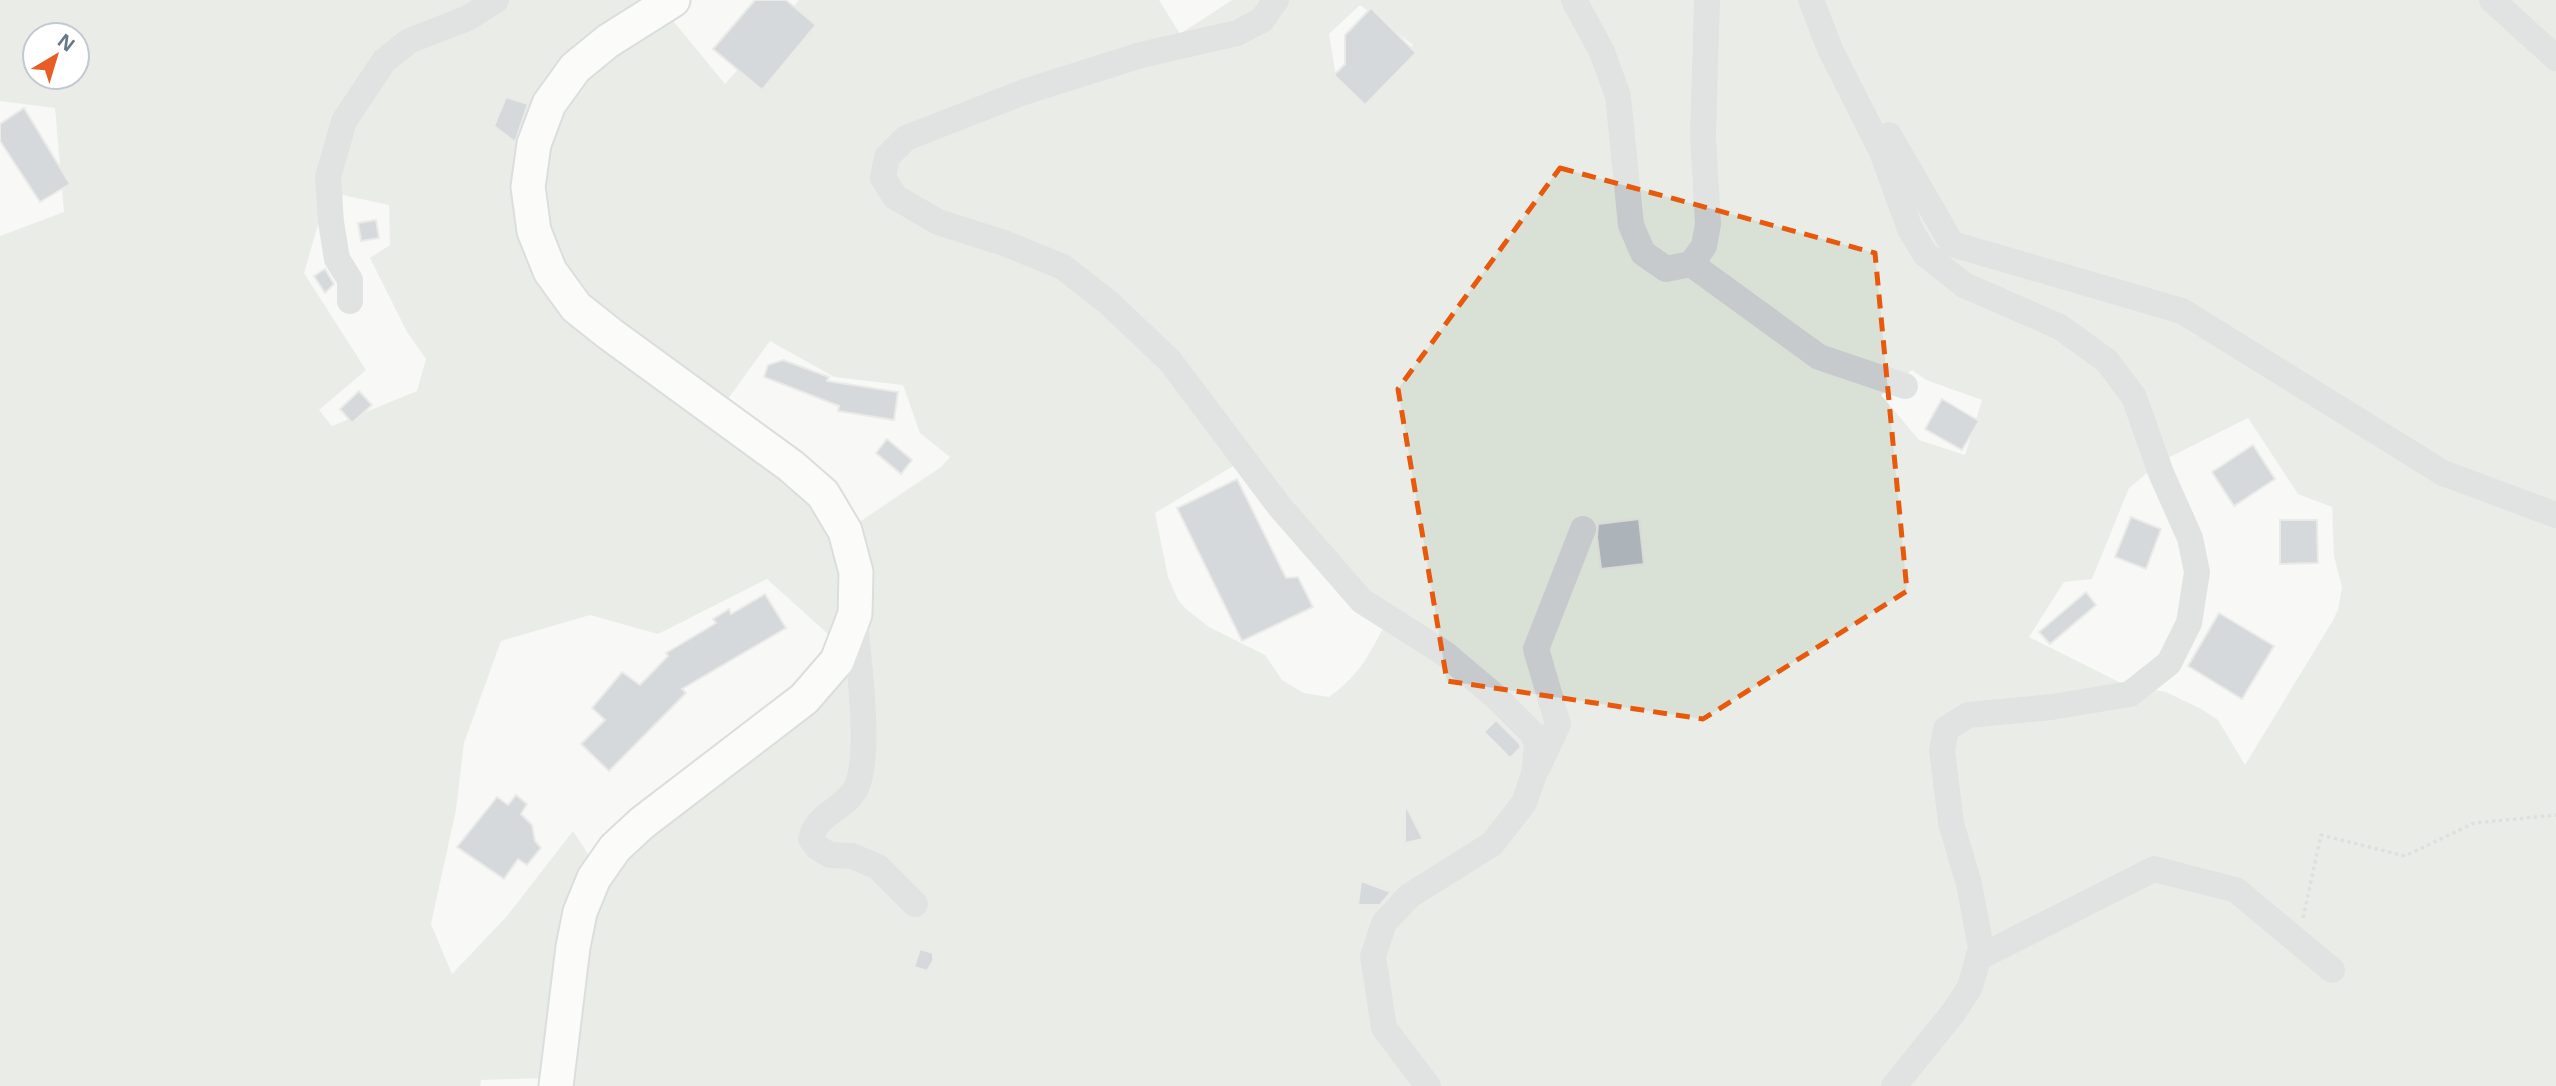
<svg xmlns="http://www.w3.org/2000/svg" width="2556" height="1086" viewBox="0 0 2556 1086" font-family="'Open Sans',sans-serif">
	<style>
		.green { fill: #d9e0d6; fill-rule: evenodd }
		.building { fill: #acb4ba; stroke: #dadad7; stroke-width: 2 }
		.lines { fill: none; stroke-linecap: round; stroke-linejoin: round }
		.major-casing { stroke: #b9bdc1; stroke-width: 37 }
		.path { stroke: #bfc2c4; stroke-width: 3.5; stroke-dasharray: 3.5 3.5; stroke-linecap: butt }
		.minor { stroke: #c6cacd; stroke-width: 26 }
		.major { stroke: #fff; stroke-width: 33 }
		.marked { fill: none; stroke: #e8590c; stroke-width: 5; stroke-dasharray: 14 9; stroke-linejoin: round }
	</style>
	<rect width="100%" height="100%" fill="#f8f8f5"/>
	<!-- green -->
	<path class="green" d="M0 0H656L725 84 799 0H1159L1180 34 1232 0H2556V1086H546V1078L481 1080 480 1086H0V236L64 212 55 108 0 101ZM1360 5 1413 45 1368 101 1336 76 1329 34ZM35 35H77V77H35ZM338 194 389 205 390 245 370 258 407 332 426 359 417 391 332 426 319 410 366 370 304 273 322 211ZM770 341 834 377 903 385 920 433 950 457 941 467 852 527 725 403ZM1912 370 1926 380 1982 400 1965 455 1919 440 1881 395ZM2248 418 2298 494 2332 507 2334 556 2342 587 2338 610 2332 622 2245 765 2218 720 2201 709 2166 692 2123 684 2029 637 2064 582 2092 579 2129 488 2162 461ZM1240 462 1388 618C1371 652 1361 674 1329 697L1304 693 1282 680 1265 655 1209 627 1186 609 1178 600 1168 577 1155 513ZM767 579 839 644 760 721 594 863 573 831 507 916 452 974 431 924 456 810 464 743 501 641 590 615 658 634Z"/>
	<!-- building -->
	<g class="building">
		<path d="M755 0H786L816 25 762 90 713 49Z"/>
		<path d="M1371 8 1416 53 1365 105 1334 75 1345 64V35Z"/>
		<path d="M506 97 528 104 515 142 494 126Z"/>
		<path d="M24 108 70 184 40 202 0 141V124Z"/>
		<path d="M376 220 379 238 361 241 358 223Z"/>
		<path d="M325 269 334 284 325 293 314 276Z"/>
		<path d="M783 360 829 377 827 381 898 392 894 420 838 411 839 406 764 377 768 365Z"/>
		<path d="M359 391 372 405 352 423 340 409Z"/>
		<path d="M1942 399 1979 421 1962 450 1925 429Z"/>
		<path d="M887 439 912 460 901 474 876 453Z"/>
		<path d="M2253 445 2275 479 2234 506 2212 472Z"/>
		<path d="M1237 479 1286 578 1298 577 1313 607 1242 641 1177 508Z"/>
		<path d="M2131 517 2161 529 2146 569 2115 557Z"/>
		<path d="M1639 519 1644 564 1601 569 1597 537 1598 524Z"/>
		<path d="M2280 520H2317L2318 563 2280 564Z"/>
		<path d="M2086 592 2096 605 2050 644 2039 632Z"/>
		<path d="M765 594 786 628 682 689 686 693 609 771 581 744 605 720 592 708 622 672 640 685 668 656 666 653 716 623 713 619 729 609 731 614Z"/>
		<path d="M2219 613 2274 646 2242 699 2188 666Z"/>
		<path d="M1496 720 1519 743 1521 747 1510 758 1484 732Z"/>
		<path d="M516 795 527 804 521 814 532 825 535 841 541 848 527 865 518 859 504 879 457 847 497 797 508 805Z"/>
		<path d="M1405 804 1423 839 1405 843Z"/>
		<path d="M1361 881 1391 892 1380 905H1358Z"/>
		<path d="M920 949 933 953V961L927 971 914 967Z"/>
	</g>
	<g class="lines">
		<defs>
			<path id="major" d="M556 1086 573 947 580 912 594 878 615 848 642 823 804 699 837 661 855 614 856 572 845 531 823 494 791 466 610 334 576 307 550 271 534 231 528 187 534 144 549 104 575 68 608 41 673 0"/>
		</defs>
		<!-- major casing -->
		<use href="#major" class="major-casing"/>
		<!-- path -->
		<path class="path" d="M2303 918 2321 835 2405 856 2474 823 2556 815"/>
		<!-- minor -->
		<g class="minor">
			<path d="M1276 0 1262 20 1237 33 1141 55 1024 92 906 138 887 157 883 178 895 197 938 222 1004 243 1063 267 1109 303 1170 361 1280 507 1362 601 1444 653 1496 697 1533 734 1537 746 1534 774 1524 803 1492 844 1409 896 1384 923 1373 956 1384 1028 1428 1086"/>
			<path d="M1574 0 1602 52 1618 96 1631 225 1643 253 1666 269 1691 264 1704 246 1708 224 1703 137 1707 0"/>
			<path d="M1811 0 1830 49 1882 152 1910 229 1925 254 1964 285 2060 327 2107 361 2134 397 2161 473 2190 538 2197 572 2189 623 2169 663 2130 694 2052 707 1968 715 1946 729 1942 751 1951 823 1969 884 1981 948 1970 987 1953 1013 1894 1086"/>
			<path d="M2492 0 2556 58"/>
			<path d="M1889 135 1952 244 2182 311 2443 473 2556 515"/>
			<path d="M1691 264 1819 357 1905 386"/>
			<path d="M350 301V280L337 259 331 222 328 177 344 121 384 61 409 41 468 18 496 0"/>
			<path d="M855 620C858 658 872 757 856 788 845 810 817 812 811 839L818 848 830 855 852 856 878 867 915 904"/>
			<path d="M1538 767 1558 724 1536 649 1583 529"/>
			<path d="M1978 958 2154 869 2236 890 2332 970"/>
		</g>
		<!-- major -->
		<use href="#major" class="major"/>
	</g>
	<!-- marked area -->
	<path d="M0 0H2556V1086H0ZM1560 168 1875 253 1907 591 1703 719 1447 681 1398 389Z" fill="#f8f8f5" fill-opacity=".55" fill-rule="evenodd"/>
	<path class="marked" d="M1560 168 1875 253 1907 591 1703 719 1447 681 1398 389Z"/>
	<!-- north arrow -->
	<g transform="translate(56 56) rotate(38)"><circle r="33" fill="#ffffff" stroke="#c2c9cf" stroke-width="2"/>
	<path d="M0-5L12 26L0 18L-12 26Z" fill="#e85d26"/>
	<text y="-10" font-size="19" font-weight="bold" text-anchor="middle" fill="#667787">N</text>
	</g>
</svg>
